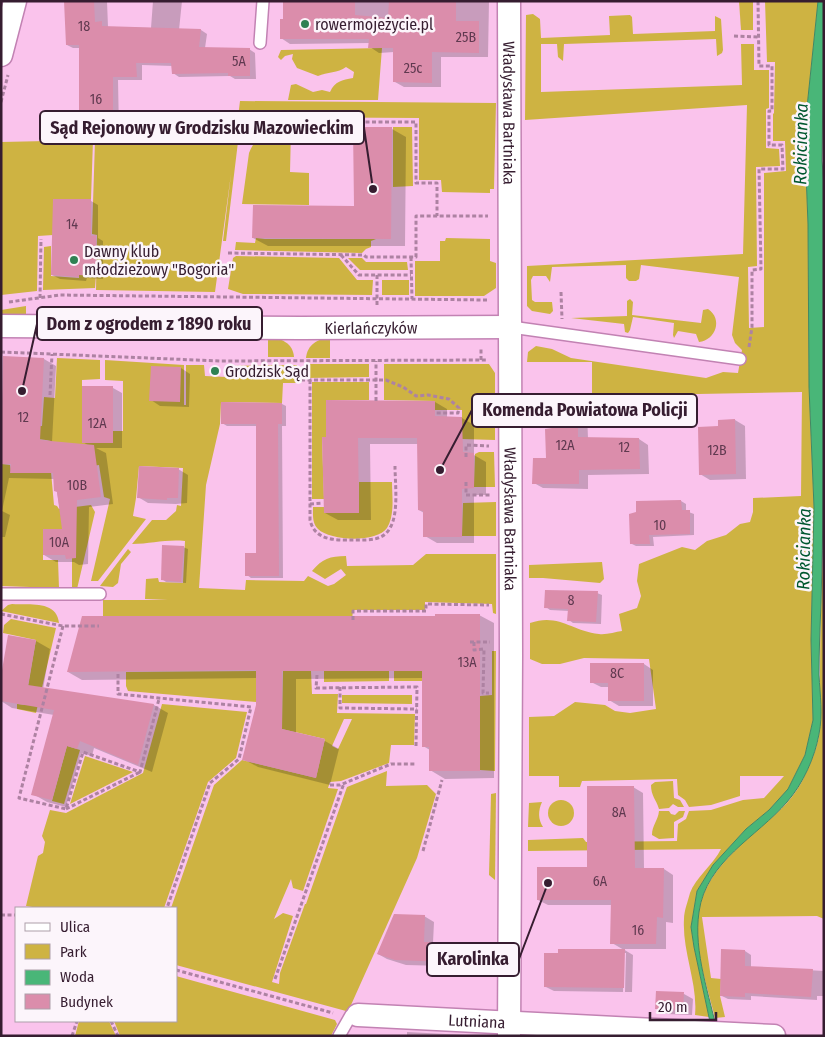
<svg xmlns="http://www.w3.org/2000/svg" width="825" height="1037" viewBox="0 0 825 1037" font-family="'Fira Sans Condensed',sans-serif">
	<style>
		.green { fill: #ceb342; fill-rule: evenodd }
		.water { fill: #49b678; stroke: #438862 }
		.shadow { fill: #0003 }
		.building { fill: #db8dab }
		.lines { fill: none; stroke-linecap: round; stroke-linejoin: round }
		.service-casing { stroke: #c282b3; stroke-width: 14 }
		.minor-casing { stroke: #c282b3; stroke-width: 25 }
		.path { stroke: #ad82a2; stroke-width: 3; stroke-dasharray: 4 2.5; stroke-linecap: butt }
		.service { stroke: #fff; stroke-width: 11 }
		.minor { stroke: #fff; stroke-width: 22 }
		.poi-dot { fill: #2f8153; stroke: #fcf5fb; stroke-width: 2 }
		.labels { text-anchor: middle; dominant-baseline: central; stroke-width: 5; stroke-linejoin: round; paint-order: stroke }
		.number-label { font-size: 14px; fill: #5f394f }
		.poi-label { font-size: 16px; fill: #361d30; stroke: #fcf5fb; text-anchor: start }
		.street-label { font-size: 16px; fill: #361d30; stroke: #fcf5fb }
		.water-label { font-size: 18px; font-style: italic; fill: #00572f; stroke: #fcf5fb }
		.leader { fill: none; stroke: #361d30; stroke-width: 2 }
		.callout-dot { fill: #361d30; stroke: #fcf5fb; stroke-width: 2 }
		.callout { fill: #fcf5fb; stroke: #361d30; stroke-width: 2 }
		.callout-label { font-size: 18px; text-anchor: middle; font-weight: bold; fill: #361d30 }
	</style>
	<rect width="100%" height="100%" fill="#fac3ec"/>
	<!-- green -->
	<g class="green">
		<path d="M739 1H753V30H741Z"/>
		<path d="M765 1H818L806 117 805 147 808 224 809 387 814 507 811 640 813 720 805 755 788 789 769 810 746 829 713 865 697 891 691 927 694 947 709 1017 695 1015C698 983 682 952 684 919 684 911 688 901 690 893 695 878 714 864 721 849L528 851V840L583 838 586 842 677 841 678 824 686 819 689 811 711 810 743 800 764 798 784 776H740V796L711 805 689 807 685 800 678 795 677 779 582 781 580 787H559V776H529V717L554 716 575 702 605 705 615 711 630 713 656 709 649 659 584 658 560 664H542L530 659V623C559 613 571 631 599 634 606 635 615 632 622 631L619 614 637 608 641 596 637 581 639 564 682 547 695 550 707 541 726 535 740 524 750 522 753 512V498L801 496 802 392 592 396V362H527L528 352 536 346 552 349 571 358 706 378 723 372 738 373 742 350 735 343 732 335 739 277 641 265 639 279 636 281H629L626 278V265L552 267 550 282 546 276H533L531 280 532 300 535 302H552L553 311 550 314 532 311 527 306V266L743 254 747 105 525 120 526 15 533 14 540 19 541 38 610 35 609 16 630 15 632 17 633 34 715 31V16L721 19 723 50 722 53 717 56 716 39 564 44 563 61 558 57 557 44H541V92L742 85 741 44H754V70H769V108L766 109V148L779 149 780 166 756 167 757 266 748 267 749 328 764 327V173L786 171 785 141H773V114L774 113 775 62H767Z"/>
		<path d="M382 48 378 100H288L291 85 296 84 313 92 322 90 330 92C335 81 342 80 353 78L354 72 346 67C338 73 327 72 318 76L297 68 292 59 293 54 285 56 281 60 278 57 281 50Z"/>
		<path d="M240 101 496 103 494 189H490V193L442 192 441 180H419V118L241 117 226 241H223L231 174 215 292 96 290 97 235 92 234 95 141 235 142Z"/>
		<path d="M393 127H412L413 186 393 187Z"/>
		<path d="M279 130H291L290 172 309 173V205L242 204 249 153C255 138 264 132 279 130Z"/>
		<path d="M93 140 91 199H53V235L38 236 37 291 1 295V142Z"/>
		<path d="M256 238 265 239H376L371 241V247L366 249 362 253 235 250 236 242 255 243Z"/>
		<path d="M446 238 490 239V261L496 263V288L484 296H415V261H440V241H445Z"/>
		<path d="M51 246V276L79 278V275H96L95 288 43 290 44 247Z"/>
		<path d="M236 256 339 258 357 280H373L372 295 243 294 228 289 233 258Z"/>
		<path d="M348 258H362L366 262H407L408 270H360Z"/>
		<rect x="382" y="280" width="27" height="15"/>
		<path d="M630 299 633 302 632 315 701 323 703 310 708 309C723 319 716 340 699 342L696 334 678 331 674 338 673 335 674 323 633 317 630 330 628 333 625 332 624 324 571 318 627 316V301Z"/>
		<path d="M26 306V315H1V310Z"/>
		<path d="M268 337C281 338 293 343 294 357H268Z"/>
		<path d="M330 338V358H306C307 345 318 338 330 338Z"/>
		<path d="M57 358 100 360V379L82 380V443H113V431H123V381L105 380V360L184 365V405H186V365H204L205 376 226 377V366L297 365V383H283L282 403 221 402 220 424 206 485 199 588 245 590 246 580 304 581 308 576 328 586 334 584 346 575 341 569 325 579 312 571C322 559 330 556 346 556L347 566 413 565 426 554H496V614L493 613 492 604 425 602V610H353L352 620 338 616 103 617V600H168L145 599 146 579 158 578 159 582 183 583 185 541C166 539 151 544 132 544L152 520H166L176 511 177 505 181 506 183 468 139 466 136 498 133 516 146 519 98 581H91L110 499 104 497 99 465 51 472 54 505 57 506 59 509 91 505 95 512 77 589 72 588V556H76V529H43V560H58L59 588 1 586V464L10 465 11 472 31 473 51 453V441C33 437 14 440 1 425L42 426 44 397 55 398Z"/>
		<path d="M306 364H369V377L306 378Z"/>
		<path d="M384 364H489L495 373V440L462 439V410H435V401L384 400Z"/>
		<path d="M312 382H369V400H326V437H322L324 499H312Z"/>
		<path d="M479 452H494L495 487H474L475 454Z"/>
		<path d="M359 482H392C392 496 395 515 387 528 377 543 330 541 318 529 312 523 313 515 313 507H324V513H359Z"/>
		<path d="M496 502V536H462L463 503Z"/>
		<path d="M824 529V919L817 916 702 917 711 978 721 979 720 996 725 1017 715 1018C708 989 697 958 697 929 698 868 748 843 786 804 800 789 810 767 816 748 824 723 819 698 820 673 820 625 822 577 824 529Z"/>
		<path d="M128 549 131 552 121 564 118 583 113 587 100 586Z"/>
		<path d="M602 562 604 579 600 583 543 578H529V565Z"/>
		<path d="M12 604C29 605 57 600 59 623L1 611 8 605Z"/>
		<path d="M11 619 56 628 36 713 17 709V704L25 705 36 640 3 633 4 625Z"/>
		<path d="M492 651H496L495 771 480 770V696L492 695Z"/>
		<path d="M429 670V681H394V671Z"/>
		<path d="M256 671V702L128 691 126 686V672Z"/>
		<path d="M283 671H311L312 694H338L337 713 415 714 414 745H391L389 763 341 781 330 782 328 788 338 789 303 891 293 888 291 879 274 919 283 913 293 916 272 982 279 984 280 973 305 904H306L347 787 387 771 386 786 427 785 436 794 417 858 351 1005 346 1011 176 965V908H171L214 785 242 760 316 778 325 739 282 729ZM344 719H352L338 749 332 746Z"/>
		<path d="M324 671H389V681L324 682Z"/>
		<path d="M342 695H412V704L342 703Z"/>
		<path d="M162 704 247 712 236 758 208 782 164 908H39L26 906 38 856 43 853 45 842 42 836 50 810 66 813 143 773Z"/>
		<path d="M67 746 80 750 64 804 52 801Z"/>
		<path d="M85 756 133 772 70 804Z"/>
		<path d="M673 781 674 798 680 800 684 807H678L673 804 669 808 659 809C656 799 651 796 651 785L655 782Z"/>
		<path d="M496 793V794L495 880 489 875 491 794Z"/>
		<circle cx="561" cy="813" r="13"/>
		<path d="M542 802C538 811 538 819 543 827H528L529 803Z"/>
		<path d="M659 811H669L671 814 675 815 679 811H685L683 817 674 822V838L659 839 652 835C652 825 658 821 659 811Z"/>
		<path d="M176 976 335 1020 337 1024 331 1036H120L114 1021H176Z"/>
		<path d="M79 1021H109L116 1036H75Z"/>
	</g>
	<!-- water -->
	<path class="water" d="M818 1H824L822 161 824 185C824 324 825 464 821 603 820 627 819 651 819 675 820 695 823 714 819 734 815 757 803 784 787 802 757 837 706 861 699 912 693 952 710 996 718 1036H713L694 947 691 927 697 891 713 865 746 829 769 810 788 789 805 755 813 720 811 640 814 507 809 387 808 224 805 147 806 117Z"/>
	<!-- shadow -->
	<g class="shadow">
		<path d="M66 1H107L108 27 151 28 153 1H182L179 30H201L207 34 205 48 249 49 255 53 256 79H235L230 76 179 77 173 73V66L142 65V80H118L119 131H87L81 128V48H73L67 45Z"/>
		<path d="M489 1 488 57H441V87H404L395 82 394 52 379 53 370 47V43L290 44 281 38 342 2Z"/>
		<path d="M392 129 406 137 405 246H268L253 238 355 207Z"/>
		<path d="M91 201 98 205V238L103 241V279L87 278 86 281 60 279 52 275Z"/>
		<path d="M5 357 44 359 56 366 52 442 89 446 83 442 113 388 122 393V448H96L106 453 113 504 89 507 88 564 79 565 74 562H56L44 555 63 530 55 479 9 478 2 511 10 515 5 537H1V419Z"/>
		<path d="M181 368 190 374 189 407 160 406 151 400Z"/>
		<path d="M435 402 447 409V418H462L474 425V455L486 462V495H474V543H437L425 536 424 513 419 510V444H370L371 520H338L325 513 324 438Z"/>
		<path d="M282 404 286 406V426H282L283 578H251L247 575 257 555V426H227L222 423Z"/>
		<path d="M578 408 587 414 588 438 639 439 648 445 649 474 588 475V489L543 488 534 483 547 459 553 430Z"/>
		<path d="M735 420 745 426 746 479 710 480 700 474 720 428Z"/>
		<path d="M178 469 188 475 187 503 176 504 148 503 138 497Z"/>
		<path d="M681 501 686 504V511L694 514V535L653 537 654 546H636L632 544Z"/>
		<path d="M183 547 188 549 186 583 166 582 162 579Z"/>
		<path d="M597 593 602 595 601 624 573 623 569 620V611L550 610 546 607Z"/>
		<path d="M479 615 494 623V778L445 779 430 770V750L423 746V678L296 679V733L325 741 339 749 330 785 258 767 243 759 257 705V678L82 680 68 672 436 617Z"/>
		<path d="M36 641 50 649 43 689 154 705 168 713 152 772 94 748 92 756 81 753 66 807 47 802 33 794 54 715 12 708 1 701V683Z"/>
		<path d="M644 664 653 670V706H619L609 700V687H601L591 682Z"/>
		<path d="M633 787 643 793 644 869H664L673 875V923L666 922V949H623L633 955 632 992H625L626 953H624L623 992 554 991 546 987 624 950 612 943V905H548L538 900 588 869Z"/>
		<path d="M424 916 434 922 433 943 473 944 482 949 481 967 406 965 387 959 378 954Z"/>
		<path d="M722 951H745L751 955V967L824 971V996H817V1000L751 996V1000L728 999 722 996Z"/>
		<path d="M684 994 693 999 692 1015 666 1014 656 1008Z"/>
		<path d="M407 1032 484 1036H407Z"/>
	</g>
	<!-- building -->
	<g class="building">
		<path d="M64 1H94L95 22 102 21V26L201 29 199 47 250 48V76H228V73L172 74 171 63H136L137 77H113V128H79V45H66Z"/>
		<path d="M283 1H355V15L388 18 389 1H456V21H479V53L432 52V83L393 82V48H368L369 39H280V19H283Z"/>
		<path d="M353 127H392L391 239 252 238 253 205 354 206Z"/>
		<path d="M53 199H91V236L96 235V276L79 275V277L51 275Z"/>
		<path d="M3 356 44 358 40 440 94 445 101 497 77 500 76 558 66 559 65 555H43V529H62L57 492 54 491 53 473H10L11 464H1Z"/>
		<path d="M151 366 181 367 180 402 149 401Z"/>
		<rect x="82" y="386" width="31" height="57"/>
		<path d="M326 400 435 401V416L462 417 463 452 474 453V488L462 489V537H423V511L418 510 417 438H358L359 513H324L322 437H326Z"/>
		<path d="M221 402 282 403V424H278L279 576H245V553H256V424H221Z"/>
		<path d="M552 407H578V437L639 438 640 469 579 470V484H532L533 458H546L545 429 552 428Z"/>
		<path d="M735 419 736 474 699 475 698 427 718 426V420Z"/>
		<path d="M139 466 179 468 178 498H167V500L137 498Z"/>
		<path d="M681 500 682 510H690V534L649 535 650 544H630L629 514 636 512V501Z"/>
		<path d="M162 545 184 546 181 582 161 580Z"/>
		<path d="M545 590 598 591 596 622 567 621 568 609 544 608Z"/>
		<path d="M435 614H480V771H429V747H422V671H282V729L325 739 316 778 242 760 256 705V670L67 672 82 616H435Z"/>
		<path d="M8 635 36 640 28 685 154 704 138 765 80 741 77 749 67 746 52 800 31 795 54 710 1 701V676Z"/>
		<path d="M590 663H644V701H608V683H590Z"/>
		<path d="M587 786H634L635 868H664L663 918 657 917 656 944H610L611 900H537V867H587Z"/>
		<path d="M394 914 425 915 424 942 473 943V963L395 960 377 954Z"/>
		<path d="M558 949H625L624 988 544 987V953H558Z"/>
		<path d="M721 949 745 950V966L813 969 811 997 745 993V997L720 996Z"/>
		<path d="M656 991 684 992 683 1010 655 1009Z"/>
	</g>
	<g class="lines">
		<defs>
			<g id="service">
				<path d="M260 43 263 1"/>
				<path d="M511 327 740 359"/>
				<path d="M1 594H100"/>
				<path d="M339 1036 351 1015H358"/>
			</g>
			<g id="minor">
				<path id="s1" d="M509 1 511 655 509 1036"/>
				<path d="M1 55 15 1"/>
				<path id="s2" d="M1 326 301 328 511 327"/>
				<path id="s3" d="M358 1015 774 1036"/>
			</g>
		</defs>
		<!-- service casing -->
		<use href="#service" class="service-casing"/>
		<!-- minor casing -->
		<use href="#minor" class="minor-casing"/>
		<!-- path -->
		<g class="path">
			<path d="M734 36 758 37"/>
			<path d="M1 102 8 75"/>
			<path d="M320 122H416V183H437V216"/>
			<path d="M228 253 364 255 366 257H416V216H488"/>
			<path d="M341 255 359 275H411"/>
			<path d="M411 257 412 299"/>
			<path d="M377 275V307"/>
			<path d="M561 292 562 319"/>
			<path d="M40 298 41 239"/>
			<path d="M9 302 60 295 487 300"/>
			<path d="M749 347 752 327V270L761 269 759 169H783L782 145H769V111H772V66H759L758 1"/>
			<path d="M1 352 220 361 488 360"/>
			<path d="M481 360V348"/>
			<path d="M301 380H386L403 387 416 396 428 395 449 399 459 408 458 413H435"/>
			<path d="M310 380V520C315 542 338 540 355 540 369 540 383 541 390 528 399 513 395 483 395 466"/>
			<path d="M50 395 52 354"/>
			<path d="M376 401V361"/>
			<path d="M466 457V445L489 446"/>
			<path d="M466 482V495H490"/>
			<path d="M310 504 323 503"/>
			<path d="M1 614 63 626H99"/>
			<path d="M353 620V611H426V604L489 605"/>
			<path d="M63 626 19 798 66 809 83 752 140 772 159 699"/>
			<path d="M470 642H490"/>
			<path d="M474 642V650L484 649 483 693H489"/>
			<path d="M118 674V694L251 707 239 759 210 783 167 908"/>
			<path d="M317 675 316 688 417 687 416 746"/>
			<path d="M340 687V708L417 709"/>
			<path d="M330 785H340L391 764H415"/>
			<path d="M66 809 140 772"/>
			<path d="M423 851 442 780"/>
			<path d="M1 915H16"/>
			<path d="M176 970 333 1013"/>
			<path d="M275 979 344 783"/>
			<path d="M111 1021 118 1036"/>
			<path d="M72 1036 77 1021"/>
		</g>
		<!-- service -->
		<use href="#service" class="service"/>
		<!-- minor -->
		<use href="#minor" class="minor"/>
	</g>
	<!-- markers -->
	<g class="poi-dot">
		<circle cx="305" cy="24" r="5"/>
		<circle cx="74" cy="260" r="5"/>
		<circle cx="215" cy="371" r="5"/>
	</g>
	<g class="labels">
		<!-- number labels -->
		<g class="number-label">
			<text x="84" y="26">18</text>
			<text x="466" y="37">25B</text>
			<text x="239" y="61">5A</text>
			<text x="413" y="68">25c</text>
			<text x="96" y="99">16</text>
			<text x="72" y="224">14</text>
			<text x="23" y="417">12</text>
			<text x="97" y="423">12A</text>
			<text x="565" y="445">12A</text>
			<text x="624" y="447">12</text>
			<text x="717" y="450">12B</text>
			<text x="77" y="485">10B</text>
			<text x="660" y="525">10</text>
			<text x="59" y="542">10A</text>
			<text x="571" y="600">8</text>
			<text x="467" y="662">13A</text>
			<text x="617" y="673">8C</text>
			<text x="619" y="812">8A</text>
			<text x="600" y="881">6A</text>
			<text x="638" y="930">16</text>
		</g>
		<!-- poi labels -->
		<g class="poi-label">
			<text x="315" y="24">rowermojeżycie.pl</text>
			<text x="84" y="251">Dawny klub<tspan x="84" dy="18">młodzieżowy "Bogoria"</tspan></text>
			<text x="225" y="371">Grodzisk Sąd</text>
		</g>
		<!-- street labels -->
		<g class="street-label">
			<text stroke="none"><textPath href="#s1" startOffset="112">Władysława Bartniaka</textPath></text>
			<text stroke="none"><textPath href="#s2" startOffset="370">Kierlańczyków</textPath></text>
			<text stroke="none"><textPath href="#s1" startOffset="518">Władysława Bartniaka</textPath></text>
			<text stroke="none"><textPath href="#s3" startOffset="119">Lutniana</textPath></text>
		</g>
		<!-- water labels -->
		<g class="water-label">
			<text transform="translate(801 144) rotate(-89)">Rokicianka</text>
			<text transform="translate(804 549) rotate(-89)">Rokicianka</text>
		</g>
	</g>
	<!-- callouts -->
	<path class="leader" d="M373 189L364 128M22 391L37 324M440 470L472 410M548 883L519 959"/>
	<g class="callout-dot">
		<circle cx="373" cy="189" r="5"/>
		<circle cx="22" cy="391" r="5"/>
		<circle cx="440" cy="470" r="5"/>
		<circle cx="548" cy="883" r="5"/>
	</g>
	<g class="callout">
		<rect x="40" y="111" width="324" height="33" rx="5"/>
		<rect x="37" y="307" width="225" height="33" rx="5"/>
		<rect x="472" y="394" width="225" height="33" rx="5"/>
		<rect x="427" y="943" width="92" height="33" rx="5"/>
	</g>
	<g class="callout-label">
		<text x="202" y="134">Sąd Rejonowy w Grodzisku Mazowieckim</text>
		<text x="149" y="330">Dom z ogrodem z 1890 roku</text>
		<text x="585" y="416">Komenda Powiatowa Policji</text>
		<text x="473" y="965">Karolinka</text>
	</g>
	<!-- border -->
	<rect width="825" height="1037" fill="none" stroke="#361d30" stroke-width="5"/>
	<!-- legend -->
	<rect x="15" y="907" width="162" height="115" fill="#fcf5fb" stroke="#ad9faa"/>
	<rect x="25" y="923" width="25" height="8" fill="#ffffff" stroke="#ad9faa"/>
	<text x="60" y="932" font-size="15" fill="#361d30">Ulica</text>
	<rect x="25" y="944" width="25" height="15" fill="#ceb342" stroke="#ad9faa"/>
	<text x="60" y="957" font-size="15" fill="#361d30">Park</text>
	<rect x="25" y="970" width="25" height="15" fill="#49b678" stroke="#ad9faa"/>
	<text x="60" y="982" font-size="15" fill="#361d30">Woda</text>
	<rect x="25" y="994" width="25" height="15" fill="#db8dab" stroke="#ad9faa"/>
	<text x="60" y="1007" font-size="15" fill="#361d30">Budynek</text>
	<!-- scale -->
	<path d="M650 1012v8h66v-8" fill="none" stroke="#361d30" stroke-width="2.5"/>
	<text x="658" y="1012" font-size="15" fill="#361d30" stroke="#fcf5fb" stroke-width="4" paint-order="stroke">20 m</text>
</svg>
